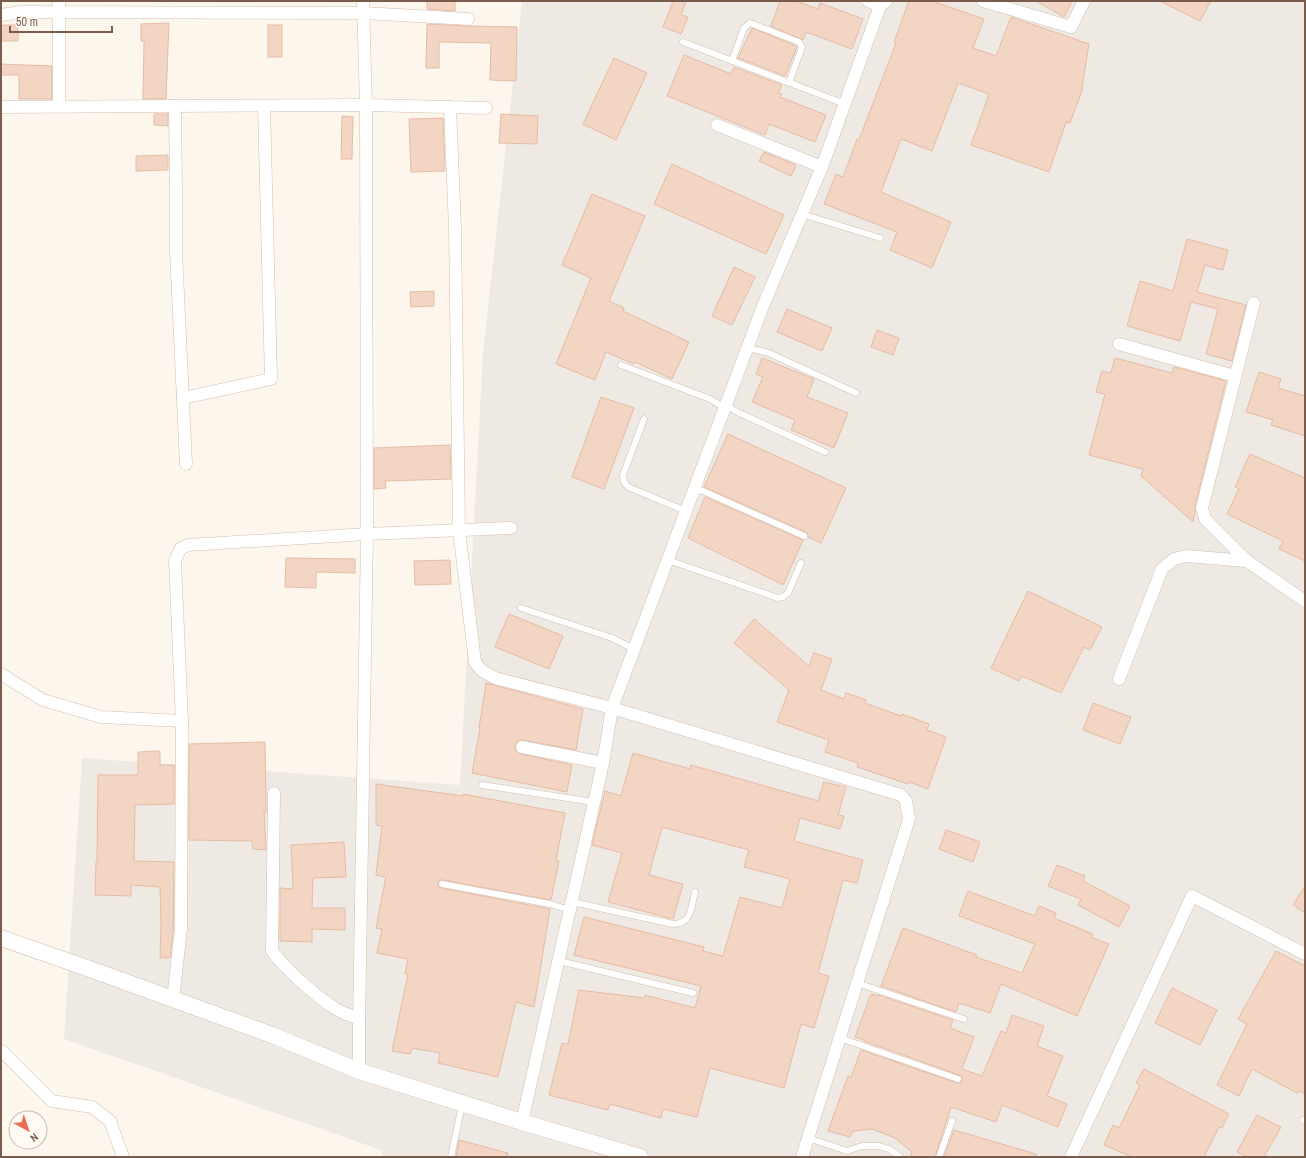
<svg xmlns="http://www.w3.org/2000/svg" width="1306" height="1158" viewBox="0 0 1306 1158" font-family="'Archivo Narrow',sans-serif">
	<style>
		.industrial { fill: #efe9e4 }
		.building { fill: #f3d5c3; stroke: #e6bba3 }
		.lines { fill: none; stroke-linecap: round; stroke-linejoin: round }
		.service-casing { stroke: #d1beb0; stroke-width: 7 }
		.minor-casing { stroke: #d1beb0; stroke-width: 13 }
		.tertiary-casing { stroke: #d1beb0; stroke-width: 17 }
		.service { stroke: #fff; stroke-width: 6 }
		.minor { stroke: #fff; stroke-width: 12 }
		.tertiary { stroke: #fff; stroke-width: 16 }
	</style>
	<rect width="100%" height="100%" fill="#fdf6ec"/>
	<!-- industrial -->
	<path class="industrial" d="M522 1H1305V1157H383L381 1150 64 1039 82 758 460 785 483 353Z"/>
	<!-- building -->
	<g class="building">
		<path d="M427 1H455V11L427 9Z"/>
		<path d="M673 1H686L681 15 688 17 681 34 663 27Z"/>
		<path d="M780 1H796L818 9 820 3 863 19 852 49 806 32 803 40 771 26Z"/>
		<path d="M909 1H932L984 19 973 48 996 56 1011 17 1089 44 1082 87 1083 88 1070 123 1066 122 1049 172 971 145 989 94 958 83 932 151 901 139 881 192 951 222 932 268 890 250 897 232 824 204 836 174 843 177 857 139 859 140 896 43 894 42Z"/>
		<path d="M1036 1H1072L1064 17Z"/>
		<path d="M1160 1H1211L1200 21Z"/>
		<path d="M169 23 166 99H143L144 41H141V24Z"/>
		<path d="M427 24 468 26 517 27 516 81 490 80 491 43 439 42V68H426Z"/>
		<path d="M4 25H18V41H1V26Z"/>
		<rect x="268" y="25" width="14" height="32"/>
		<path d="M752 28 796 46 797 47 785 76 738 58Z"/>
		<path d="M684 55 731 74 734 67 782 85 778 93 782 94 780 97 826 115 815 142 769 124 765 135 667 96Z"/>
		<path d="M614 58 647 73 616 140 583 124Z"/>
		<path d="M1 64 52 66V99H19V75H1Z"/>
		<path d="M154 114H168V126L154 125Z"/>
		<path d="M501 114 538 116 537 144 499 143Z"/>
		<path d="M342 116 353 117 352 159H341Z"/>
		<path d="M443 118 445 171 411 172 409 119Z"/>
		<path d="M764 152 796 165 791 176 759 161Z"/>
		<path d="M168 155V170L136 171V156Z"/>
		<path d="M672 164 784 215 766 254 654 204Z"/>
		<path d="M592 194 645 216 609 301 624 308 623 311 689 342 672 379 635 362 634 364 606 352 595 380 556 364 591 278 562 265Z"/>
		<path d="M1187 239 1228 250 1223 270 1205 265 1197 292 1246 305 1232 361 1206 354 1218 309 1191 302 1180 341 1127 326 1140 281 1173 291Z"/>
		<path d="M734 267 755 277 732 325 712 316Z"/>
		<path d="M434 291V306L411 307 410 292Z"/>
		<path d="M787 309 832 328 822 351 777 332Z"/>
		<path d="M877 330 899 338 893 355 871 347Z"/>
		<path d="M762 358 814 379 807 397 848 413 834 448 791 430 795 420 752 402 763 377 756 374Z"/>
		<path d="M1115 358 1172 373 1174 367 1226 381 1195 506V512L1193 522 1141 476 1143 469 1089 455 1105 394 1096 392 1102 371 1111 373Z"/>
		<path d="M1259 372 1281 379 1278 388 1305 396V436L1271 425 1273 420 1246 412Z"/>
		<path d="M601 397 634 408 604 489 572 477Z"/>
		<path d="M728 434 846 488 821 543 808 537V534L806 532 704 487Z"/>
		<path d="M450 445 451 479 385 481 386 488 374 489V448Z"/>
		<path d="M1250 454 1305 478V561L1279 549 1283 541 1227 514 1239 489 1235 487Z"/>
		<path d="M705 497 803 540 783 585 688 538Z"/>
		<path d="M286 558 355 559V573L316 572V588L285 587Z"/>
		<path d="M450 560 451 584 415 585 414 561Z"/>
		<path d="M1028 591 1102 627 1090 650 1084 647 1061 693 1022 676 1019 681 991 668Z"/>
		<path d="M509 614 563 636 549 669 495 647Z"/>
		<path d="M754 619 809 666 814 653 832 659 821 690 844 699 846 693 866 700 865 703 901 716 902 714 929 724 927 730 946 737 928 789 909 782 908 784 857 767 858 763 825 752 829 740 777 722 789 690 734 643Z"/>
		<path d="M486 683 583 709 576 750 523 740H519L515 745V750L521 754 572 765 567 792 472 773 480 728H479Z"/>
		<path d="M1093 703 1131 717 1120 744 1083 730Z"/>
		<path d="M265 742 266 807V812H264L266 850 253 849 252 841 189 840V744Z"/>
		<path d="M160 751V765H174V804L135 805 134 861 174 862 173 932 170 958H160L161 920 160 887 131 885V896L95 895 96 862H97L98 775H138V752Z"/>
		<path d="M633 753 690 769 691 765 818 801 824 782 846 787 838 815 844 816 840 829 800 818 794 841 863 860 857 883 843 880 818 973 829 976 814 1028 801 1024 784 1088 710 1068 697 1117 663 1109 661 1118 610 1104 608 1110 549 1095 562 1043 568 1044 579 990 644 998 645 995 695 1008 701 986 574 955 584 917 704 947 703 951 723 956 740 897 782 908 790 879 744 867 749 850 662 827 649 875 683 884 673 919 608 902 622 853 592 845 605 791 621 796Z"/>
		<path d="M376 784 463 796V794L565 813 556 860 559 861 551 900 443 880H440L438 883V886L441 888 550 909 534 1007 516 1002 498 1077 438 1063 440 1053 412 1048 410 1054 392 1051 408 974H405L408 959 377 953 382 929 376 928 386 877 376 875 382 826 376 825Z"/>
		<path d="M946 830 980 842 973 862 939 849Z"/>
		<path d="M344 842 346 877 313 878 312 908H345V930L312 929V942L280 941V888L293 889 291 845Z"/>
		<path d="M1057 865 1085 876 1083 881 1130 906 1119 927 1078 905 1081 899 1048 886Z"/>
		<path d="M1305 886V913L1293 905Z"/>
		<path d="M968 891 1035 916 1039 906 1056 913 1054 918 1093 934 1091 937 1109 944 1077 1016 1001 984 990 1013 959 1003 956 1012 881 986 903 928 977 955 976 957 1022 973 1035 944 959 916Z"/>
		<path d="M1276 951 1305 966V1094L1299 1091 1297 1093 1252 1069 1239 1096 1217 1085 1247 1024 1238 1019Z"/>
		<path d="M1172 988 1217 1010 1200 1045 1155 1023Z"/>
		<path d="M871 994 878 996V995L953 1020 950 1028 974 1037 962 1069 982 1076 1001 1031 1006 1033 1012 1015 1044 1026 1037 1046 1063 1056 1047 1096 1067 1104 1058 1127 1002 1105 996 1122 951 1107 935 1157H910L912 1152 895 1138 872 1129 853 1131 850 1137 828 1131 848 1076 851 1077 861 1050 957 1083H961L962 1080V1076L959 1075 864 1041V1040L855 1037Z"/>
		<path d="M1144 1069 1229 1114 1222 1128 1219 1127 1204 1157H1132L1104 1145 1113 1125 1119 1128 1140 1085 1136 1083Z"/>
		<path d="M1257 1115 1281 1127 1264 1157H1248L1237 1152Z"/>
		<path d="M954 1130 1036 1154V1157H944Z"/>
		<path d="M459 1140 508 1153V1157H456Z"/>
	</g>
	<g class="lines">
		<defs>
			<g id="service">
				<path d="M683 42 845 104"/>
				<path d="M732 61 744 28 750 23 799 42 802 47 789 83"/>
				<path d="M802 214 880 238"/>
				<path d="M748 348 769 353 856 393"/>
				<path d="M621 365 710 399 725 408"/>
				<path d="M726 405 737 412 825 452"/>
				<path d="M644 419 623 475 624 482 628 487 686 511"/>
				<path d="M694 489 703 491 804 536"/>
				<path d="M668 560 778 598 783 597 788 593 801 563"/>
				<path d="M521 608 612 638 634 649"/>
				<path d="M482 785 594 802"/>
				<path d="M442 884 550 904 570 910"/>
				<path d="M572 902 673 924C692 924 691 907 695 892"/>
				<path d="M559 961 693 993"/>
				<path d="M857 983 964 1019"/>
				<path d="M840 1038 958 1079"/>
				<path d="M1303 1120 1305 1121"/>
				<path d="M808 1138 847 1151 862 1146H879L889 1149 900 1157"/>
				<path d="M451 1157 462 1105"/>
				<path d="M939 1157 952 1121"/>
			</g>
			<g id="minor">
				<path d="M868 1 880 6"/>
				<path d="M983 1 1071 27 1084 1"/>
				<path d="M1 15 20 12 364 13 468 19"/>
				<path d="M59 106V1"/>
				<path d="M175 106 176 190V251L186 464"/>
				<path d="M1 107 366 105 486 108"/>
				<path d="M450 107 455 228 459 530 475 662 481 670 495 678 612 708 901 795 906 801 909 819 802 1157"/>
				<path d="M717 125 822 167"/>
				<path d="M1254 303 1202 508 1205 519 1247 561 1305 601"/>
				<path d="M1119 344 1235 376"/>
				<path d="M183 398 271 379 264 106"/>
				<path d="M1 674 43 700 101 717 182 721"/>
				<path d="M1119 679 1162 569 1174 559 1186 556 1247 561"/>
				<path d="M522 747 603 763"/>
				<path d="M274 793 272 951C285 969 317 997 336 1009 343 1013 351 1016 359 1019"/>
				<path d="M173 999 181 929 182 721 175 561 180 549 188 545 367 534 511 528"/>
				<path d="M1 1050 52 1101 92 1107 110 1121 123 1157"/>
				<path d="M359 1071V1025L367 534 366 105 363 1"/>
				<path d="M522 1122 603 763 612 708 763 306 822 167 880 6 886 1"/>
				<path d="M1071 1157 1192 896 1305 954"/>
			</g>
			<path id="tertiary" d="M1 938 87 968 272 1035 359 1071 522 1122 640 1157"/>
		</defs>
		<!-- service casing -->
		<use href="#service" class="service-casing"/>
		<!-- minor casing -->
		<use href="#minor" class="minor-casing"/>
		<!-- tertiary casing -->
		<use href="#tertiary" class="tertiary-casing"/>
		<!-- service -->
		<use href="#service" class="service"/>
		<!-- minor -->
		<use href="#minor" class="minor"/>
		<!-- tertiary -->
		<use href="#tertiary" class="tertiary"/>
	</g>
	<!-- border -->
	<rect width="1306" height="1158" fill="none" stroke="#7a5c4d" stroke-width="4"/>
	<!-- north arrow -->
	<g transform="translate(28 1130) rotate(140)"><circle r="19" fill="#fffaf3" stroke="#cabbb1"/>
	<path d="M0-3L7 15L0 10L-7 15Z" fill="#e76f51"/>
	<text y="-6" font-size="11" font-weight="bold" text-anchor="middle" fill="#7a5c4d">N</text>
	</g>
	<!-- scale -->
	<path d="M10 26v6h102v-6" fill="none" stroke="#7a5c4d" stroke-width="2"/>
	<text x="16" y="26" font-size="12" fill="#7a5c4d" stroke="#fffaf3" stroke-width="3" paint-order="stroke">50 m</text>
</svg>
